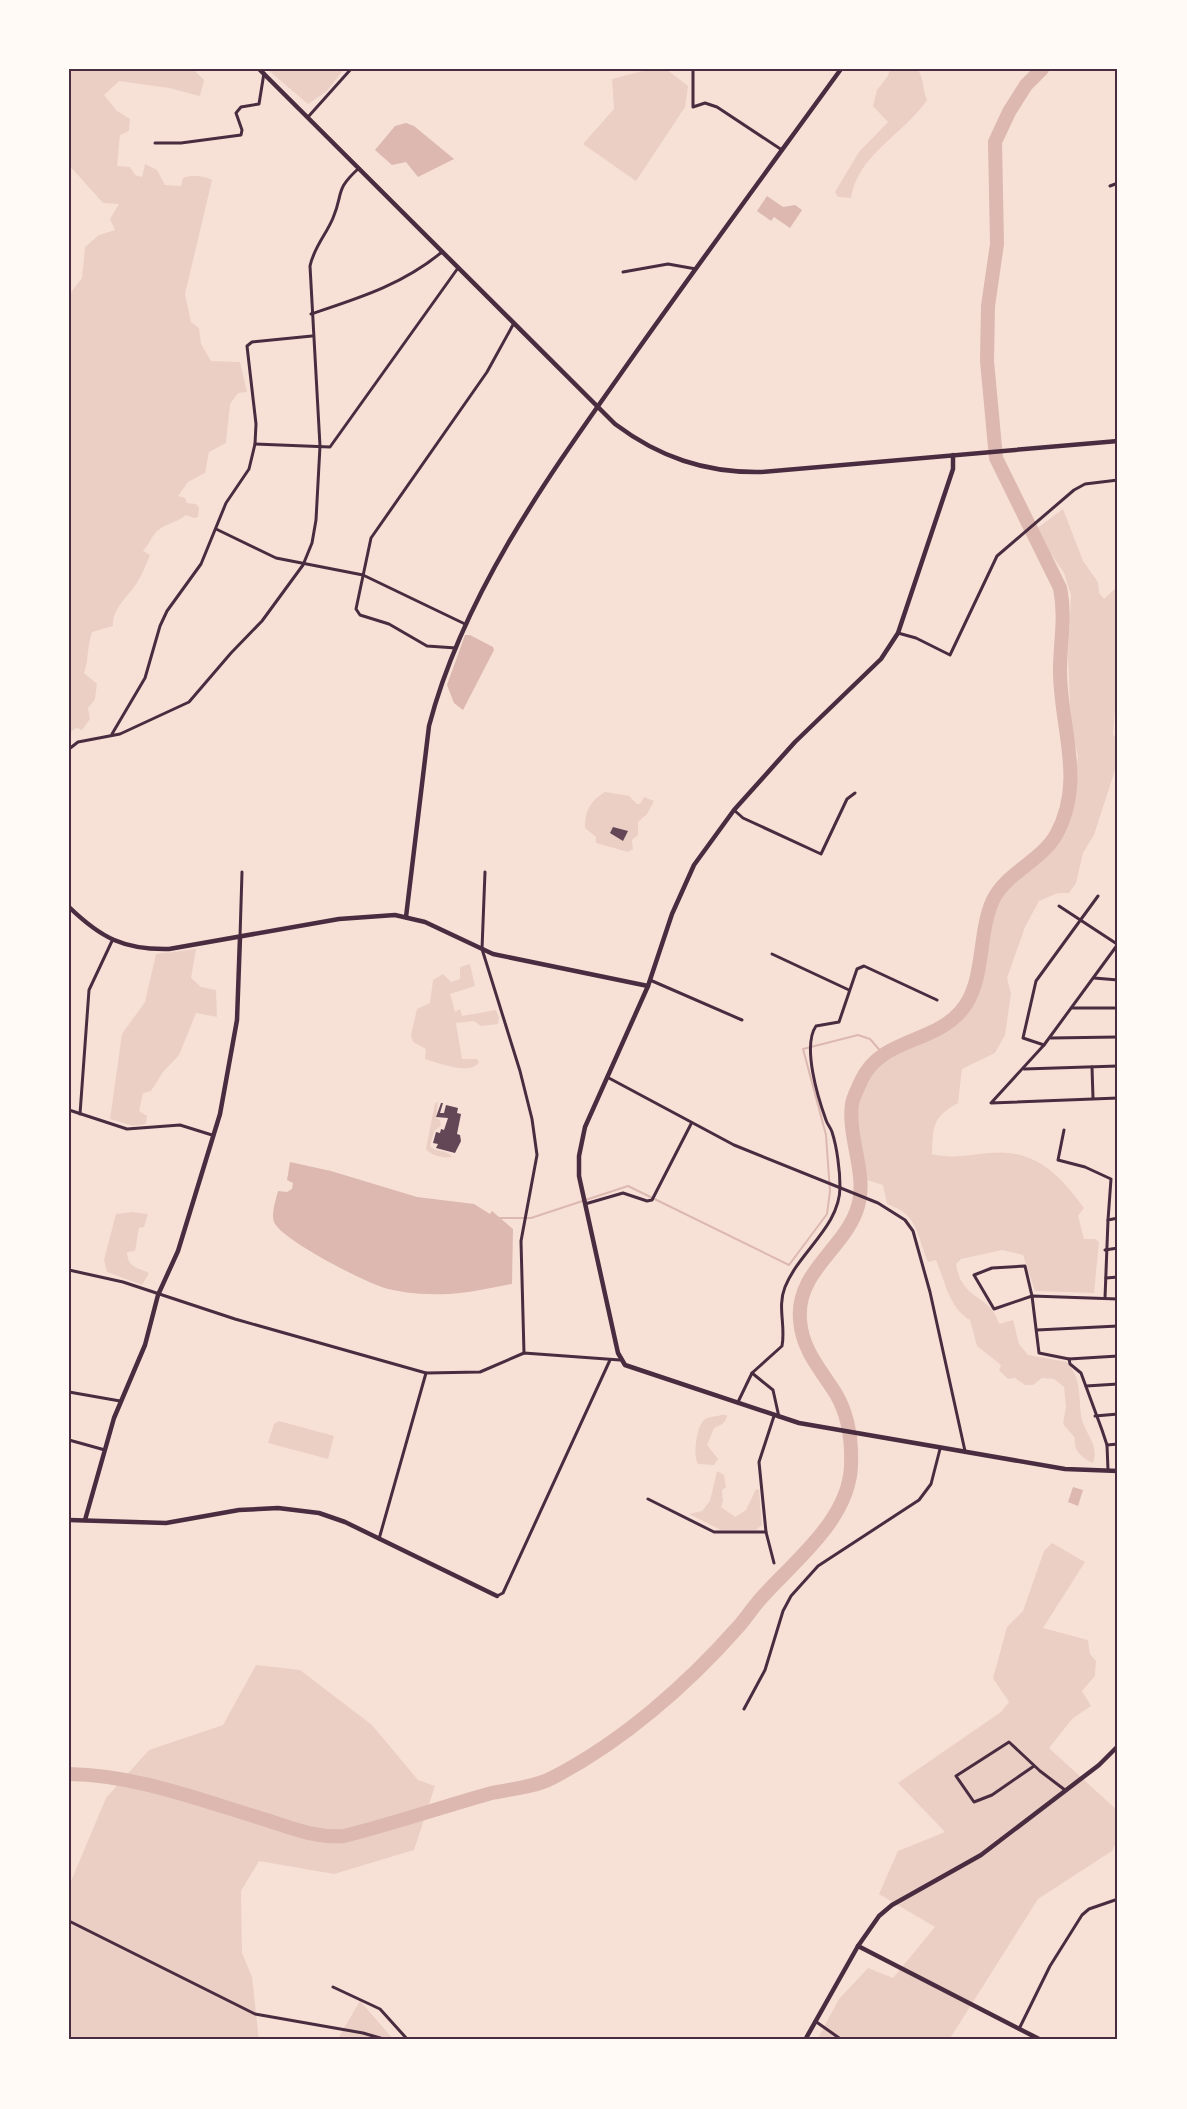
<svg xmlns="http://www.w3.org/2000/svg" width="1187" height="2109" viewBox="0 0 1187 2109" font-family="'Times New Roman',serif">
	<style>
		.green { fill: #ebcfc5 }
		.water { fill: #dcb8b0 }
		.lines { fill: none; stroke-linecap: round; stroke-linejoin: round }
		.stream { stroke: #dcb8b0; stroke-width: 2 }
		.river { stroke: #dcb8b0; stroke-width: 14 }
		.building { fill: #644757 }
		.minor { stroke: #4a2c40; stroke-width: 3 }
		.tertiary { stroke: #4a2c40; stroke-width: 4.5 }
		.secondary { stroke: #4a2c40; stroke-width: 4.5 }
		.neatline { fill: none; stroke: #4a2c40; stroke-width: 2 }
	</style>
	<rect width="100%" height="100%" fill="#f7e1d7"/>
	<!-- green -->
	<g class="green">
		<path d="M69 69H193L204 80 200 96 169 88 119 81 104 95 117 111 130 119 129 131 120 135 117 166 130 167 135 175 142 177 145 164 157 170 165 185 181 186 183 178C193 174 203 176 212 180L185 294 191 322 199 328 201 344 211 361 240 362 247 392 238 393 230 404 226 443 209 452 205 473 188 482 178 496 185 498 187 503 196 504 199 508 198 517 194 518 186 515C178 522 169 523 161 528 152 533 150 544 143 551L150 555C146 564 143 573 138 581 129 596 112 608 113 626L92 632C87 646 89 659 84 673L97 684 95 699 88 708 90 719 82 730 76 728 69 733V295L82 278 85 247 99 235 115 230 110 219 119 204 103 203 69 165Z"/>
		<path d="M267 69H344L327 91 308 104Z"/>
		<path d="M650 69H666L688 86 685 107 636 181 583 144 614 109 612 79Z"/>
		<path d="M890 69 918 70C925 81 922 90 927 100 903 135 858 154 851 198L838 197 835 192 859 152 888 122 873 106 877 90 888 76Z"/>
		<path d="M1063 509 1083 561 1098 582 1099 593 1104 599 1118 586V673L1113 734 1118 742V770H1115L1094 835 1083 853 1076 883 1069 893H1058L1039 901 1025 927 1007 978 1011 994 1005 1035 995 1053 962 1069 958 1103C933 1117 933 1125 932 1154 950 1159 969 1155 988 1153 1035 1148 1059 1174 1084 1208L1078 1216 1084 1239H1095L1099 1242 1094 1293 1035 1291 1023 1255 1002 1250 961 1259 956 1264C961 1301 991 1294 999 1324L1013 1320 1019 1344 1028 1355 1067 1362C1081 1379 1079 1394 1081 1415 1083 1433 1100 1443 1093 1463 1082 1458 1073 1451 1075 1438L1063 1424 1066 1406 1064 1387 1054 1379 1042 1378 1033 1385H1025L1015 1378 1008 1379 999 1370 1001 1365 977 1346 970 1320C949 1308 945 1281 936 1260L928 1262C916 1234 919 1215 887 1204L883 1185 867 1180 860 1153 858 1130V1105L864 1089 873 1072 889 1055 939 1031 971 1006 982 981 992 915 1001 894 1056 845 1072 803 1078 756 1071 729 1068 656 1071 595 1064 573 1035 530Z"/>
		<path d="M605 792 629 796 637 804H640L644 797 654 801 647 814 638 822V835L632 840 633 849 628 852 596 843V837L585 828C585 811 590 801 605 792Z"/>
		<path d="M196 949 191 978 201 987 216 990 217 1017 196 1013 179 1055 163 1072 151 1091 143 1093 139 1111 147 1116 146 1124 133 1126 110 1119 122 1034 145 1002 156 954Z"/>
		<path d="M470 964 475 986 450 994 455 1012 460 1009 462 1016 496 1010 499 1018 498 1024 481 1026 474 1021 456 1023 462 1059H477L479 1062C471 1076 438 1063 425 1059L426 1049 413 1042 411 1035 417 1009 430 1003 433 980 443 974 451 982 460 979V967Z"/>
		<path d="M438 1102 436 1118 440 1120 441 1126 434 1131 430 1146C436 1153 447 1149 452 1157 444 1158 431 1156 426 1149L435 1103Z"/>
		<path d="M132 1212 148 1214 144 1227 139 1228 135 1251 127 1252C128 1268 137 1267 149 1273L142 1285 107 1272 104 1260 116 1214Z"/>
		<path d="M721 1415H727C726 1423 721 1425 714 1428L707 1445 718 1459 714 1465 698 1464C693 1456 696 1429 703 1421 707 1416 715 1417 721 1415Z"/>
		<path d="M279 1421 334 1436 328 1459 268 1443 274 1424Z"/>
		<path d="M717 1471 724 1475 726 1487 722 1490 723 1501 721 1507 735 1517 746 1510 756 1489 759 1490 762 1525 756 1530H721L689 1514 702 1511 710 1501Z"/>
		<path d="M1052 1543 1085 1562 1043 1628 1088 1640 1090 1654 1096 1661 1095 1676 1082 1691 1091 1706 1072 1719 1049 1748 1118 1811V1839L1112 1851 1038 1899 949 2040H817L839 1999 868 1968 893 1978 935 1927 879 1894 898 1851 945 1832 898 1783 1001 1712 1009 1702 993 1678 1007 1627 1023 1611 1044 1551Z"/>
		<path d="M256 1665 300 1670 372 1725 418 1780 435 1786 414 1850 334 1874 259 1861 241 1891 242 1953 252 1977 259 2040H69V1886L106 1798 149 1750 223 1725Z"/>
		<path d="M360 2001 394 2040H337Z"/>
	</g>
	<!-- water -->
	<g class="water">
		<path d="M406 123 414 126 454 159 418 177 406 162 392 165 375 150 395 126Z"/>
		<path d="M767 196 783 207 795 205 802 210 790 228 774 217 771 221 757 211Z"/>
		<path d="M465 635H470L493 647 494 650 463 710 454 703 447 685Z"/>
		<path d="M290 1162 331 1171 417 1197 474 1204 490 1214 492 1211 513 1229 512 1284C484 1289 458 1296 430 1294 416 1294 401 1292 388 1289 368 1284 281 1240 274 1222 271 1214 276 1199 278 1191L287 1192 292 1189 293 1183 287 1180Z"/>
		<path d="M1073 1487 1083 1490 1078 1506 1068 1502Z"/>
	</g>
	<g class="lines">
		<!-- stream -->
		<path class="stream" d="M500 1218H531L628 1186 789 1265 827 1214 830 1191 826 1135 803 1049 858 1035 870 1039 883 1054"/>
		<!-- river -->
		<path class="river" d="M69 1774C135 1775 197 1799 260 1818 290 1827 312 1838 344 1836 392 1824 439 1808 488 1794 508 1789 533 1788 552 1778 622 1742 687 1685 739 1626 748 1616 755 1604 765 1594 798 1558 849 1518 851 1466 852 1440 849 1416 836 1394 821 1370 802 1350 800 1320 796 1273 841 1251 856 1212 870 1178 847 1139 852 1104 853 1097 858 1088 861 1081 880 1038 933 1044 961 1011 986 982 977 935 993 900 1006 873 1041 861 1056 835 1086 781 1060 727 1060 671 1060 642 1066 617 1060 588L996 458 987 361 988 306 997 244 995 142 1009 112 1026 85 1042 69"/>
	</g>
	<!-- building -->
	<g class="building">
		<path d="M613 827 628 831 623 841 610 833Z"/>
		<path d="M441 1103H443L440 1113H444L446 1105 458 1108 457 1113 461 1114 457 1134 460 1135 461 1141 455 1153 436 1148 438 1144 433 1143 436 1132 440 1133 441 1129 444 1130 448 1118 436 1117Z"/>
	</g>
	<g class="lines">
		<!-- minor -->
		<g class="minor">
			<path d="M693 69V107L705 103 717 107 782 150"/>
			<path d="M308 117 351 69"/>
			<path d="M155 143H181L241 135 242 130 236 113 241 107 259 104 264 73"/>
			<path d="M1110 186 1118 183"/>
			<path d="M623 272 668 264 696 269"/>
			<path d="M311 314C359 298 402 285 442 252"/>
			<path d="M255 444 330 447 458 268"/>
			<path d="M216 529 276 558 363 575 465 624"/>
			<path d="M898 633 916 638 950 655 997 556 1074 490 1085 484 1118 480"/>
			<path d="M456 648 427 646 389 624 360 615 356 609 371 538 487 372 514 323"/>
			<path d="M112 734 145 678 160 626 167 611 201 564 226 503 249 469 255 444 256 424 247 346 252 342 312 336"/>
			<path d="M69 749 78 742 120 734 189 702 231 653 262 621 303 565 312 543 316 520 320 446 310 266C314 247 326 235 333 218 344 192 334 191 359 168"/>
			<path d="M734 810 743 818 821 854 847 799 855 793"/>
			<path d="M485 872 482 949 520 1071 532 1119 537 1155 521 1241 524 1353"/>
			<path d="M1059 906 1117 944"/>
			<path d="M240 937 242 872"/>
			<path d="M1118 944 1044 1045 991 1103 1118 1098"/>
			<path d="M772 954 849 990"/>
			<path d="M1094 978 1118 980"/>
			<path d="M650 980 742 1020"/>
			<path d="M1073 1008H1118"/>
			<path d="M1051 1038 1118 1037"/>
			<path d="M1044 1045 1023 1038 1036 981 1098 896"/>
			<path d="M1092 1067 1093 1098"/>
			<path d="M1024 1069 1118 1066"/>
			<path d="M607 1077 734 1145 878 1203 905 1220 913 1231 930 1292 965 1451"/>
			<path d="M69 1110 127 1129 180 1125 212 1135"/>
			<path d="M80 1114 89 990 112 941"/>
			<path d="M1064 1130 1058 1160 1085 1167 1111 1179 1108 1220"/>
			<path d="M585 1204 623 1193 647 1201 652 1200 691 1124"/>
			<path d="M1105 1250 1118 1248"/>
			<path d="M1025 1266 1032 1296 994 1309 974 1275 992 1268Z"/>
			<path d="M69 1270 123 1282 235 1319 426 1373 480 1372 524 1353 620 1360"/>
			<path d="M1106 1278 1118 1277"/>
			<path d="M1105 1298 1108 1220 1118 1218"/>
			<path d="M1118 1299 1032 1296 1039 1353 1069 1359 1118 1356"/>
			<path d="M1037 1330 1118 1326"/>
			<path d="M1069 1359 1070 1364 1081 1373 1102 1430 1107 1445 1108 1470"/>
			<path d="M752 1373 773 1390 779 1417"/>
			<path d="M1086 1386 1118 1384"/>
			<path d="M69 1392 120 1401"/>
			<path d="M738 1402 752 1373 782 1346C786 1326 777 1307 785 1287 799 1252 840 1226 840 1187 840 1171 837 1147 832 1132 831 1128 827 1124 826 1120 818 1098 802 1046 816 1026L839 1022 857 969 864 966 937 1000"/>
			<path d="M1095 1416 1118 1414"/>
			<path d="M69 1440 105 1450"/>
			<path d="M1107 1445 1118 1444"/>
			<path d="M648 1499 714 1532H766"/>
			<path d="M379 1539 426 1373"/>
			<path d="M774 1563 766 1532 759 1462 774 1416"/>
			<path d="M497 1596 503 1593 610 1360"/>
			<path d="M744 1709 765 1670 783 1611 791 1596 818 1566 919 1500 931 1484 940 1449"/>
			<path d="M1034 1766 992 1795 974 1802 956 1776 1009 1742 1040 1771 1065 1790"/>
			<path d="M69 1921 255 2014 363 2033 387 2040"/>
			<path d="M333 1987 380 2009 408 2040"/>
			<path d="M815 2021 842 2040"/>
			<path d="M1019 2029 1050 1966 1082 1915 1089 1909 1118 1899"/>
		</g>
		<!-- tertiary -->
		<g class="tertiary">
			<path d="M953 455V469L898 633 881 659 795 742 734 810 694 865 672 914 648 986 585 1127 579 1156V1176L618 1353 625 1365 799 1423 1065 1469 1118 1471"/>
			<path d="M69 907C101 938 124 950 169 949L339 919 395 915 425 922 493 954 648 986"/>
			<path d="M406 917 429 726C465 589 553 470 634 355 702 259 772 164 841 69"/>
			<path d="M69 1520 166 1523 239 1510 278 1508 319 1513 345 1522 497 1596"/>
			<path d="M85 1520 114 1418 145 1345 158 1295 178 1251 220 1114 237 1020 240 937"/>
			<path d="M858 1946 1041 2040"/>
			<path d="M805 2040 858 1946 879 1916 892 1905 981 1855 1099 1765 1118 1746"/>
		</g>
		<!-- secondary -->
		<path class="secondary" d="M259 69 615 424C659 457 705 473 761 472L1118 441"/>
	</g>
	<!-- border -->
	<rect width="1187" height="2109" fill="none" stroke="#fffaf5" stroke-width="141"/>
	<rect x="70" y="70" width="1046" height="1968" class="neatline"/>
</svg>
